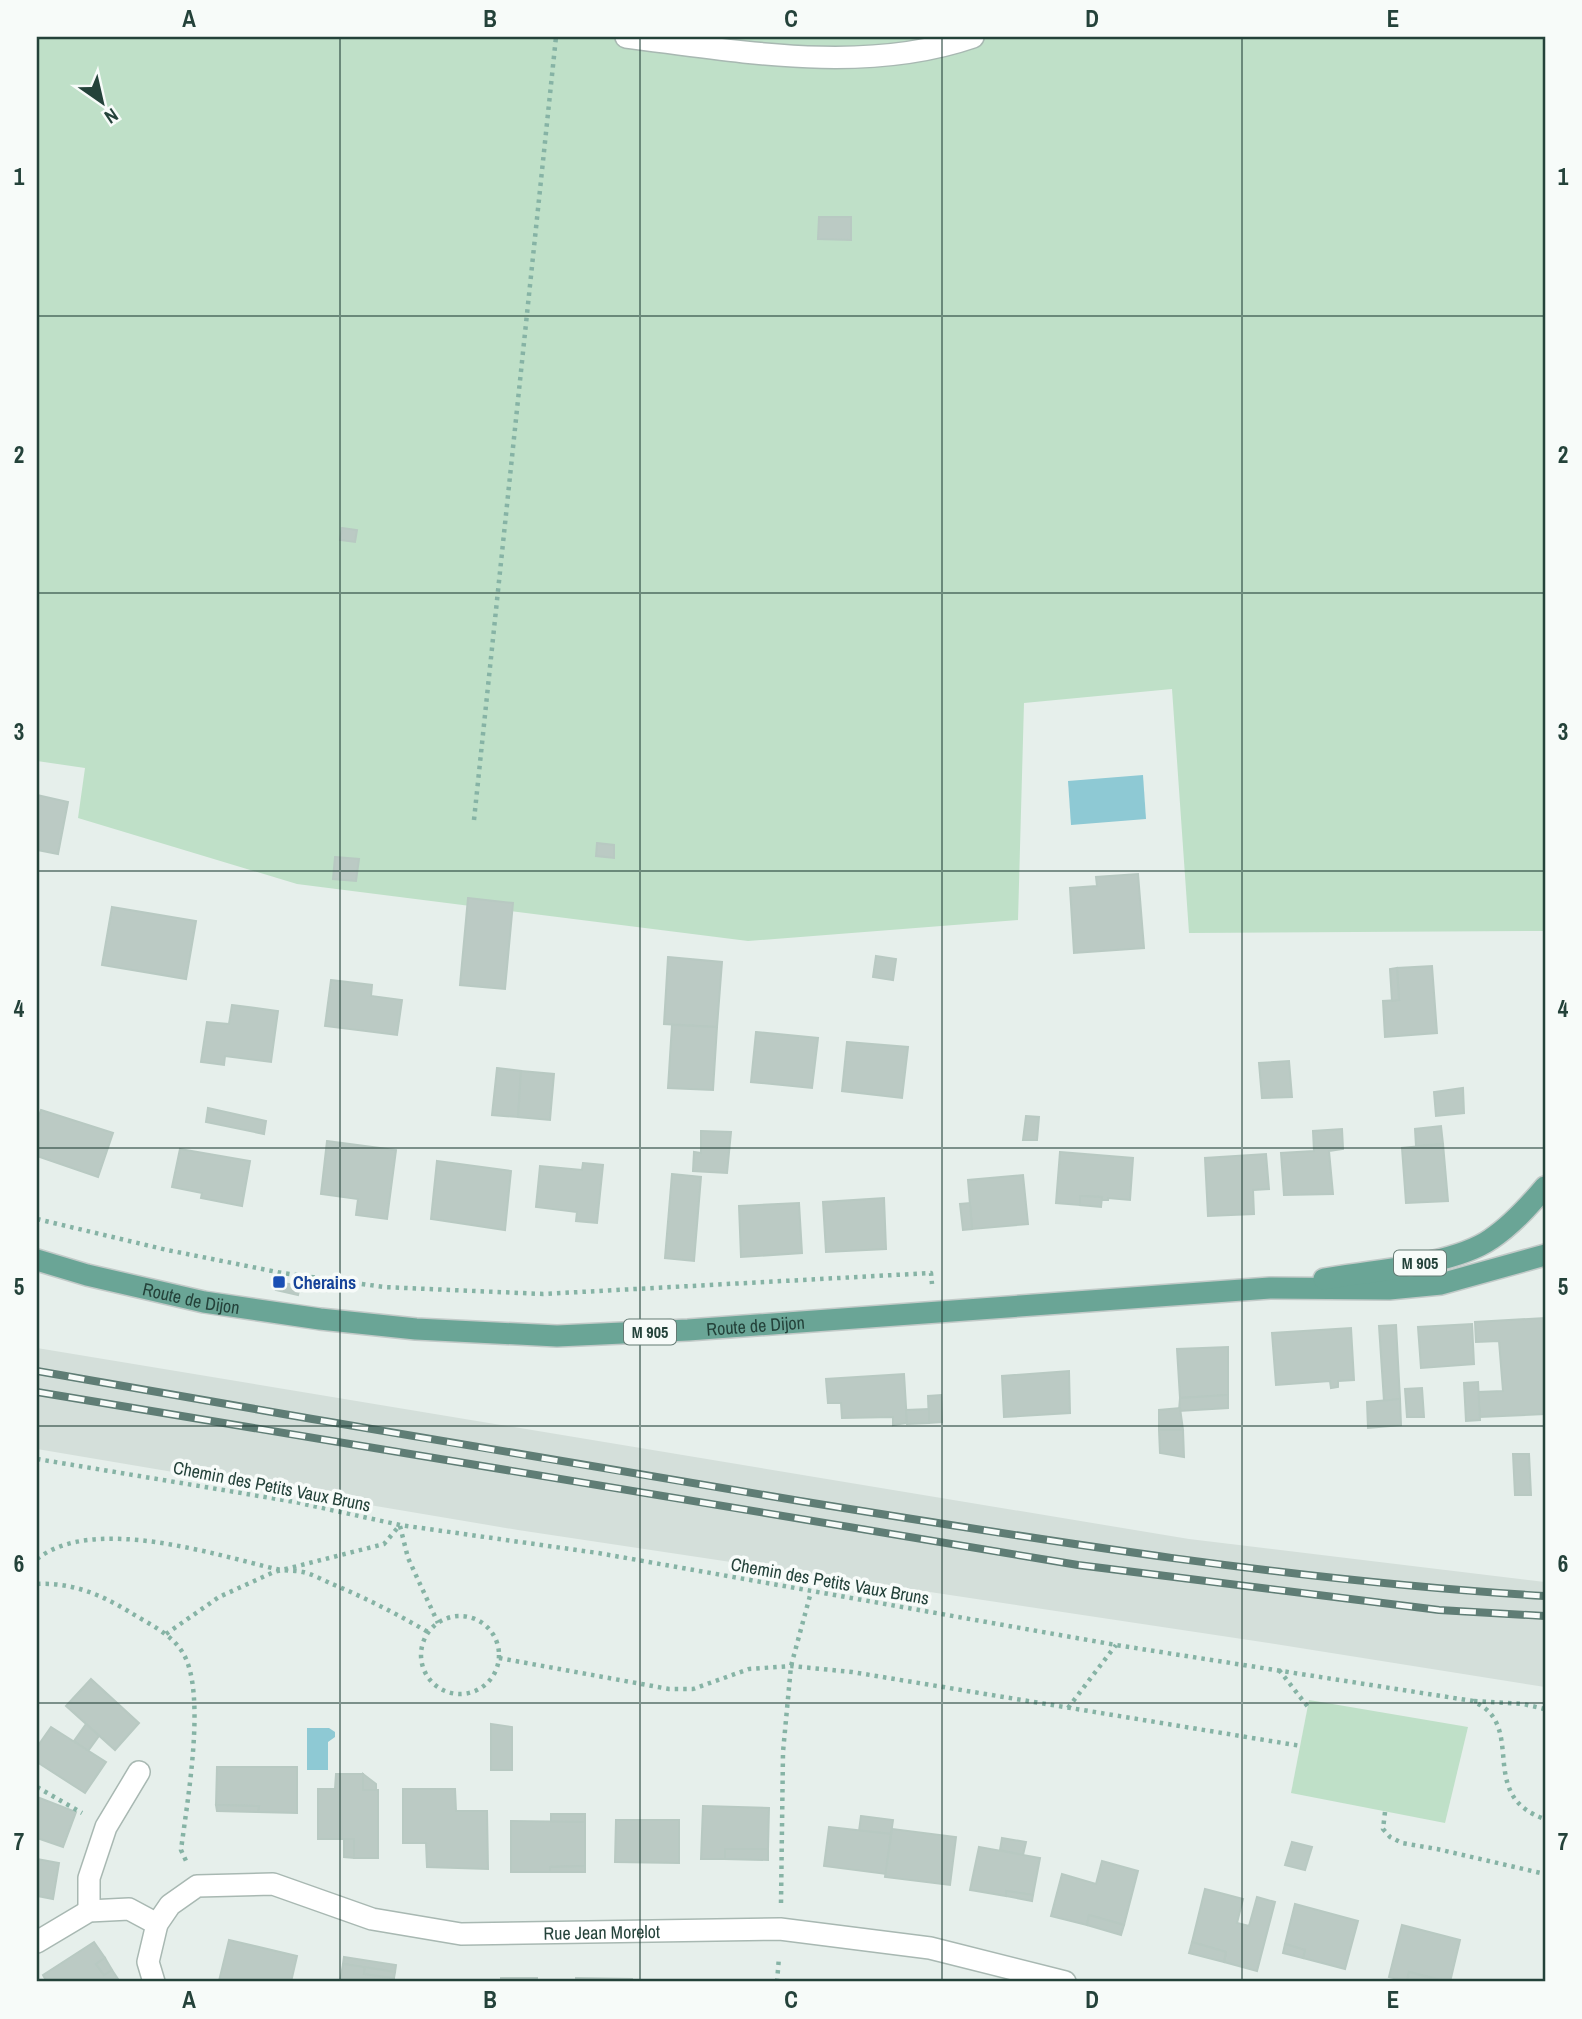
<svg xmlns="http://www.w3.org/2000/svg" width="1582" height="2019" viewBox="0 0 1582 2019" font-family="'Archivo Narrow',sans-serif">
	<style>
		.built { fill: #d4dfda }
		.green { fill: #bfe0c8 }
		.water { fill: #8ec9d4 }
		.building { fill: #bbcac4; stroke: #b8c9c2; stroke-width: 2 }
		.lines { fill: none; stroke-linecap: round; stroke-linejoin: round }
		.minor-casing { stroke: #a8b8b2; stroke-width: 24 }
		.major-casing { stroke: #c2cac8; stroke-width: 24 }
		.path { stroke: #86b3a5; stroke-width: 4.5; stroke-dasharray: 3.5 5; stroke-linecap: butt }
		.minor { stroke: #fff; stroke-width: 21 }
		.major { stroke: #6aa596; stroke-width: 21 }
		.rail-casing { stroke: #5f7d75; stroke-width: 8 }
		.rail { stroke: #f7fbf9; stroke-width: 5; stroke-dasharray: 16; stroke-linecap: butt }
		.grid { fill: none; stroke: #24423a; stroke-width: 2; stroke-opacity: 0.55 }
		.transit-dot { fill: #1a4fb4; stroke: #f7fbf9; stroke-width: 2.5 }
		.labels { text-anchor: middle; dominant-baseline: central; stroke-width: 7; stroke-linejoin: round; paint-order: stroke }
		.shield { fill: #f7fbf9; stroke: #637a73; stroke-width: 2 }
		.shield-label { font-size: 16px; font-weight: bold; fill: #24423a }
		.transit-label { font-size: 18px; font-weight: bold; fill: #164399; stroke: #f7fbf9; text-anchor: start }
		.street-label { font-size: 18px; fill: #24423a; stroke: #f7fbf9 }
		.neatline { fill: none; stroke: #24423a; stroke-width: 2.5 }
		.grid-label { font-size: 23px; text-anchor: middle; font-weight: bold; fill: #24423a }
	</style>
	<rect width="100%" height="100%" fill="#e6efeb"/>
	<!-- built -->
	<path class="built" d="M37 1348 1189 1539 1545 1582V1687L1275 1644 518 1530 37 1449Z"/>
	<!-- green -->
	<g class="green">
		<path d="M37 37H1545V931L1189 933 1172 689 1024 703 1018 920 748 941 297 884 78 818 85 768 37 761Z"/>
		<path d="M1309 1700 1468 1727 1445 1823 1291 1793Z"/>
	</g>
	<!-- water -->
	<g class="water">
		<path d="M1143 775 1146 819 1071 825 1068 781Z"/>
		<path d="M307 1728H329L335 1732V1737L328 1742V1770H307Z"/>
	</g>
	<!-- building -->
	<g class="building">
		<path d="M819 217H851V240L818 239Z"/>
		<path d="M342 528 357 530 355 542 340 540Z"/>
		<path d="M37 795 68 802 58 854 37 850Z"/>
		<path d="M597 843 614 845V858L596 856Z"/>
		<path d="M335 857 359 859 356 881 333 879Z"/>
		<path d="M1138 874 1144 948 1074 953 1070 888 1097 886 1096 877Z"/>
		<path d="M468 898 513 903 505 989 460 985Z"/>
		<path d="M112 907 196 921 186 979 102 965Z"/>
		<path d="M876 956 896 959 893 980 873 977Z"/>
		<path d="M668 957 722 962 717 1027 664 1024Z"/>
		<path d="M1432 966 1437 1033 1385 1037 1383 1001 1399 1000 1397 968Z"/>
		<path d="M1397 968 1399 1000 1392 1001 1390 969Z"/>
		<path d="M331 980 372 985 371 996 402 1000 397 1035 325 1026Z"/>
		<path d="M232 1005 278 1011 271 1062 225 1056 224 1065 201 1062 207 1022 229 1024Z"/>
		<path d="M672 1025 717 1027 713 1090 668 1088Z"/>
		<path d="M756 1032 818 1038 812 1088 751 1082Z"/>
		<path d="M847 1042 908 1047 902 1098 842 1091Z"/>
		<path d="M1289 1061 1292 1097 1262 1098 1259 1063Z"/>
		<path d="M497 1068 521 1071 518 1117 492 1115Z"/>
		<path d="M521 1071 554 1074 550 1120 518 1117Z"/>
		<path d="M1463 1088 1464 1113 1436 1116 1434 1092Z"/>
		<path d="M208 1108 266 1121 264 1134 206 1122Z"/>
		<path d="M41 1110 113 1133 98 1177 37 1156V1122Z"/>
		<path d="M1026 1116 1039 1117 1037 1140H1023Z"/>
		<path d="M1441 1126 1443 1144 1416 1146 1415 1129Z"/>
		<path d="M1342 1129 1343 1149 1329 1151 1333 1194 1284 1195 1281 1153 1314 1151 1313 1131Z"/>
		<path d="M701 1131 731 1132 727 1173 693 1171 694 1152 701 1153Z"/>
		<path d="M327 1141 396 1150 387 1219 356 1215 358 1199 321 1194Z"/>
		<path d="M1443 1144 1448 1201 1406 1203 1402 1148Z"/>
		<path d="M180 1149 250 1161 242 1206 201 1198 202 1193 172 1187Z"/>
		<path d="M1060 1152 1133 1158 1130 1200 1108 1198V1200H1101L1102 1197 1080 1196V1205L1056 1203Z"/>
		<path d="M1266 1154 1269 1189 1253 1190 1254 1214 1208 1216 1205 1158Z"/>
		<path d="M437 1161 511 1171 505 1230 431 1219Z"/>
		<path d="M583 1163 603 1165 597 1223 576 1221 577 1212 536 1207 540 1166 582 1170Z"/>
		<path d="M672 1174 701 1177 694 1261 665 1258Z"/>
		<path d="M1023 1175 1028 1224 972 1229 968 1180Z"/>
		<path d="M1080 1196 1102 1197 1101 1207 1080 1205Z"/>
		<path d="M884 1198 886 1249 826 1252 823 1202Z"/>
		<path d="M799 1203 802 1253 741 1257 739 1206Z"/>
		<path d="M970 1203 972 1229 963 1230 960 1204Z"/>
		<path d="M278 1282 300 1286 298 1295 276 1290Z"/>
		<path d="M1545 1318V1414L1480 1417 1478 1392 1503 1391 1499 1341 1476 1342 1475 1322Z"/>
		<path d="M1472 1324 1474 1364 1421 1368 1418 1327Z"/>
		<path d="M1396 1325 1400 1399 1384 1401 1379 1326Z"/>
		<path d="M1351 1328 1354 1380 1338 1381V1387L1331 1388 1330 1381 1276 1385 1272 1333Z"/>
		<path d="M1228 1347V1395L1180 1398 1177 1349Z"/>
		<path d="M1069 1371 1070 1413 1004 1417 1002 1376Z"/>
		<path d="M904 1374 907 1423 893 1425V1417L842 1418 841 1403H828L826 1379Z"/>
		<path d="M1478 1382 1480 1420 1466 1421 1464 1383Z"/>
		<path d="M1422 1388 1424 1417H1407L1405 1389Z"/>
		<path d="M941 1395 942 1422 929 1423 928 1396Z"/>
		<path d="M1228 1395V1408L1179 1411 1180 1398Z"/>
		<path d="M1400 1399 1401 1425 1368 1428 1367 1402Z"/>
		<path d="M1180 1408 1183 1430H1159V1410Z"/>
		<path d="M929 1409V1423L907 1424 906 1410Z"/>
		<path d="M1159 1430H1183L1184 1457 1160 1453Z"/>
		<path d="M1513 1454H1529L1531 1495H1515Z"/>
		<path d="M91 1679 139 1723 115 1750 66 1706Z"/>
		<path d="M86 1724 99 1736 88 1751 74 1741Z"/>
		<path d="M491 1724 512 1727V1770H491Z"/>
		<path d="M51 1727 106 1762 85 1793 37 1762V1747Z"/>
		<path d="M217 1767H297V1813L258 1812 259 1806 216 1805Z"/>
		<path d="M336 1774H363V1790H378V1858H354V1839H318V1789H335Z"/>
		<path d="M363 1774 376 1784V1790H363Z"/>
		<path d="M403 1789H455L456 1811H487L488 1869 427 1867 426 1843H403Z"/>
		<path d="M37 1797 76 1812 63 1847 37 1838Z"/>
		<path d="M216 1805 259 1806 258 1812 217 1811Z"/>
		<path d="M703 1806 769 1808 768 1849H725V1859H701Z"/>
		<rect x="551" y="1814" width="34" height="8"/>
		<path d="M861 1816 893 1820 891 1834 859 1831Z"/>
		<path d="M616 1820H679V1863L615 1862Z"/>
		<path d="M511 1821 585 1822V1866L550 1867V1872H511Z"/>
		<path d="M829 1827 891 1834 886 1874 824 1866Z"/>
		<path d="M892 1829 956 1837 950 1885 885 1877Z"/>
		<path d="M1002 1838 1026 1842 1023 1855 1000 1850Z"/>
		<path d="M344 1839H354V1858L344 1857Z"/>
		<path d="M1292 1842 1312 1847 1305 1870 1285 1865Z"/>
		<path d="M979 1847 1040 1858 1033 1895 1006 1891V1896L970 1890Z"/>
		<path d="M725 1849H768V1860L725 1859Z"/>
		<path d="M37 1859 59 1863 53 1899 37 1896Z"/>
		<path d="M1102 1861 1138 1871 1124 1925 1089 1915 1087 1925 1051 1916 1062 1874 1096 1884Z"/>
		<path d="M585 1866V1872H550V1867Z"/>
		<path d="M1205 1889 1243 1899 1237 1923 1249 1926 1257 1897 1275 1902 1257 1971 1224 1962 1226 1952 1192 1942Z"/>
		<path d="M1006 1891 1033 1895 1032 1901 1006 1896Z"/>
		<path d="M1295 1904 1358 1921 1345 1969 1303 1958 1305 1950 1285 1944Z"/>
		<path d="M1089 1915 1124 1925 1121 1935 1087 1925Z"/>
		<path d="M1402 1925 1460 1940 1450 1982 1409 1972 1407 1981 1389 1977Z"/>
		<path d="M229 1940 297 1956 291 1982 219 1981Z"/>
		<path d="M94 1942 105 1958 96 1964 104 1975 112 1970 120 1982H47L43 1975Z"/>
		<path d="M1192 1942 1226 1952 1224 1962 1189 1953Z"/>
		<path d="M1285 1944 1305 1950 1303 1958 1283 1953Z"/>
		<path d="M344 1957 396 1965 395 1972 343 1964Z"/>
		<path d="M105 1958 112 1970 104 1975 96 1964Z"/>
		<path d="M343 1964 365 1967 364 1974 394 1978V1982H340Z"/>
		<path d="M365 1967 395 1972 394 1978 364 1974Z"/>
		<path d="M1409 1972 1446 1982 1407 1981Z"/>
		<rect x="501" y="1978" width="36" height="4"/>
		<path d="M576 1978 632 1979V1982H576Z"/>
	</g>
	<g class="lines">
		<defs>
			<g id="minor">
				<path d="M626 37C738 51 863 75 973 37"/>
				<path d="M89 1911V1878L106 1827 139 1772"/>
				<path d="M37 1942 89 1911 129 1909 157 1924"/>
				<path id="s1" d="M154 1982 148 1962 157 1924 170 1905 197 1886 273 1884 372 1919 461 1934 780 1929 930 1948 1065 1982"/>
			</g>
			<g id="major">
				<path id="s2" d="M37 1260 87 1275 204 1302 320 1319 416 1329 557 1336 688 1330 1270 1288 1389 1289 1441 1284 1545 1255"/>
				<path d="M1324 1279C1370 1271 1454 1265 1491 1239 1512 1225 1529 1206 1545 1187"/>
			</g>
		</defs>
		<!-- minor casing -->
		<use href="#minor" class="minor-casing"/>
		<!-- major casing -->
		<use href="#major" class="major-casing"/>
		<!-- path -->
		<g class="path">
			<path d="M474 820 556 37"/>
			<path d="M37 1219 167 1250 282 1273 384 1287 543 1294 931 1273 932 1284"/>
			<path d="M37 1459 295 1502 400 1525 598 1553 1116 1645 1473 1701C1478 1704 1483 1706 1487 1710 1519 1739 1482 1798 1545 1819"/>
			<path d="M400 1526 408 1558 438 1623"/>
			<path d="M37 1559C93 1515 213 1554 276 1569 285 1571 294 1570 303 1572 312 1574 323 1580 332 1584 366 1598 397 1614 428 1632"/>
			<path d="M37 1584C70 1582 100 1594 128 1611 147 1623 171 1633 183 1653 207 1693 187 1802 181 1850L187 1863"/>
			<circle cx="460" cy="1655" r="39"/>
			<path d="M166 1634 219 1597 274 1572 384 1544 400 1525"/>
			<path d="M499 1658 669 1689H693L749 1669 791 1666 852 1672 1301 1746"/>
			<path d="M1279 1670 1308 1707"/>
			<path d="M1474 1701 1523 1704 1545 1709"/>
			<path d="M1068 1708 1116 1645"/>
			<path d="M37 1787 82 1813"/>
			<path d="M1385 1812 1383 1829 1390 1837 1402 1843 1437 1849 1545 1874"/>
			<path d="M781 1903 783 1752 791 1666 811 1592"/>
			<path d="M777 1982 779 1957"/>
		</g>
		<!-- minor -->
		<use href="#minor" class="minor"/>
		<!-- major -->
		<use href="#major" class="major"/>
		<defs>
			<g id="rail">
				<path d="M37 1371C291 1416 546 1459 800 1501 1047 1541 1295 1581 1545 1596"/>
				<path d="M37 1392 1078 1565 1439 1610 1545 1616"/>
			</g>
		</defs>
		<!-- rail casing -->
		<use href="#rail" class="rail-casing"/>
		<!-- rail -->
		<use href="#rail" class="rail"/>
	</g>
	<!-- grid -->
	<path class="grid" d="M340 37V1982M640 37V1982M942 37V1982M1242 37V1982M37 316H1545M37 593H1545M37 871H1545M37 1148H1545M37 1426H1545M37 1703H1545"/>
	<!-- markers -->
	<rect class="transit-dot" x="272" y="1275" width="14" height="14" rx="3.5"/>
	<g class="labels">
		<!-- shield labels -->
		<g class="shield">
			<rect x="1394" y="1250.5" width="52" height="25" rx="5"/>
			<rect x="624" y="1319.5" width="52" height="25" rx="5"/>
		</g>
		<g class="shield-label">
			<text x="1420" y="1263">M 905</text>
			<text x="650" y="1332">M 905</text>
		</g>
		<!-- transit labels -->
		<g class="transit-label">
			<text x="293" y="1282">Cherains</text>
		</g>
		<!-- street labels -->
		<g class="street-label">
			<text stroke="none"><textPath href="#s2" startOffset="159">Route de Dijon</textPath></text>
			<text stroke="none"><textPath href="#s2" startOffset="726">Route de Dijon</textPath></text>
			<text transform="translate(272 1486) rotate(11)">Chemin des Petits Vaux Bruns</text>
			<text transform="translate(830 1581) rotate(10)">Chemin des Petits Vaux Bruns</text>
			<text stroke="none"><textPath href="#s1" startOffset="528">Rue Jean Morelot</textPath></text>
		</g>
	</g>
	<!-- border -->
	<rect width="1582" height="2019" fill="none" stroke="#f7fbf9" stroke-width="77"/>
	<!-- north arrow -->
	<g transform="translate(102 102) rotate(146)" stroke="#f7fbf9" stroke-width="5" paint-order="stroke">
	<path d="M0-5L12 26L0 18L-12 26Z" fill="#24423a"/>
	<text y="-10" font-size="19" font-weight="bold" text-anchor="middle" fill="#24423a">N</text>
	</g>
	<rect x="38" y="38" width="1506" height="1942" class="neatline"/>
	<g class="grid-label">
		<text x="189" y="27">A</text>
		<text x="490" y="27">B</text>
		<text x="791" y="27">C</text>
		<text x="1092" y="27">D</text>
		<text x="1393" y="27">E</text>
		<text x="19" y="185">1</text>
		<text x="1563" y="185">1</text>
		<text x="19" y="463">2</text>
		<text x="1563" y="463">2</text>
		<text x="19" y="740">3</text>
		<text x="1563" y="740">3</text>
		<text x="19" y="1017">4</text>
		<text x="1563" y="1017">4</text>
		<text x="19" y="1295">5</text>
		<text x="1563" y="1295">5</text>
		<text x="19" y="1572">6</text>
		<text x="1563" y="1572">6</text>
		<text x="19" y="1850">7</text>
		<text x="1563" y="1850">7</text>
		<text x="189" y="2008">A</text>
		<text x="490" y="2008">B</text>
		<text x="791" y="2008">C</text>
		<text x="1092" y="2008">D</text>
		<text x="1393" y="2008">E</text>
	</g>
</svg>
